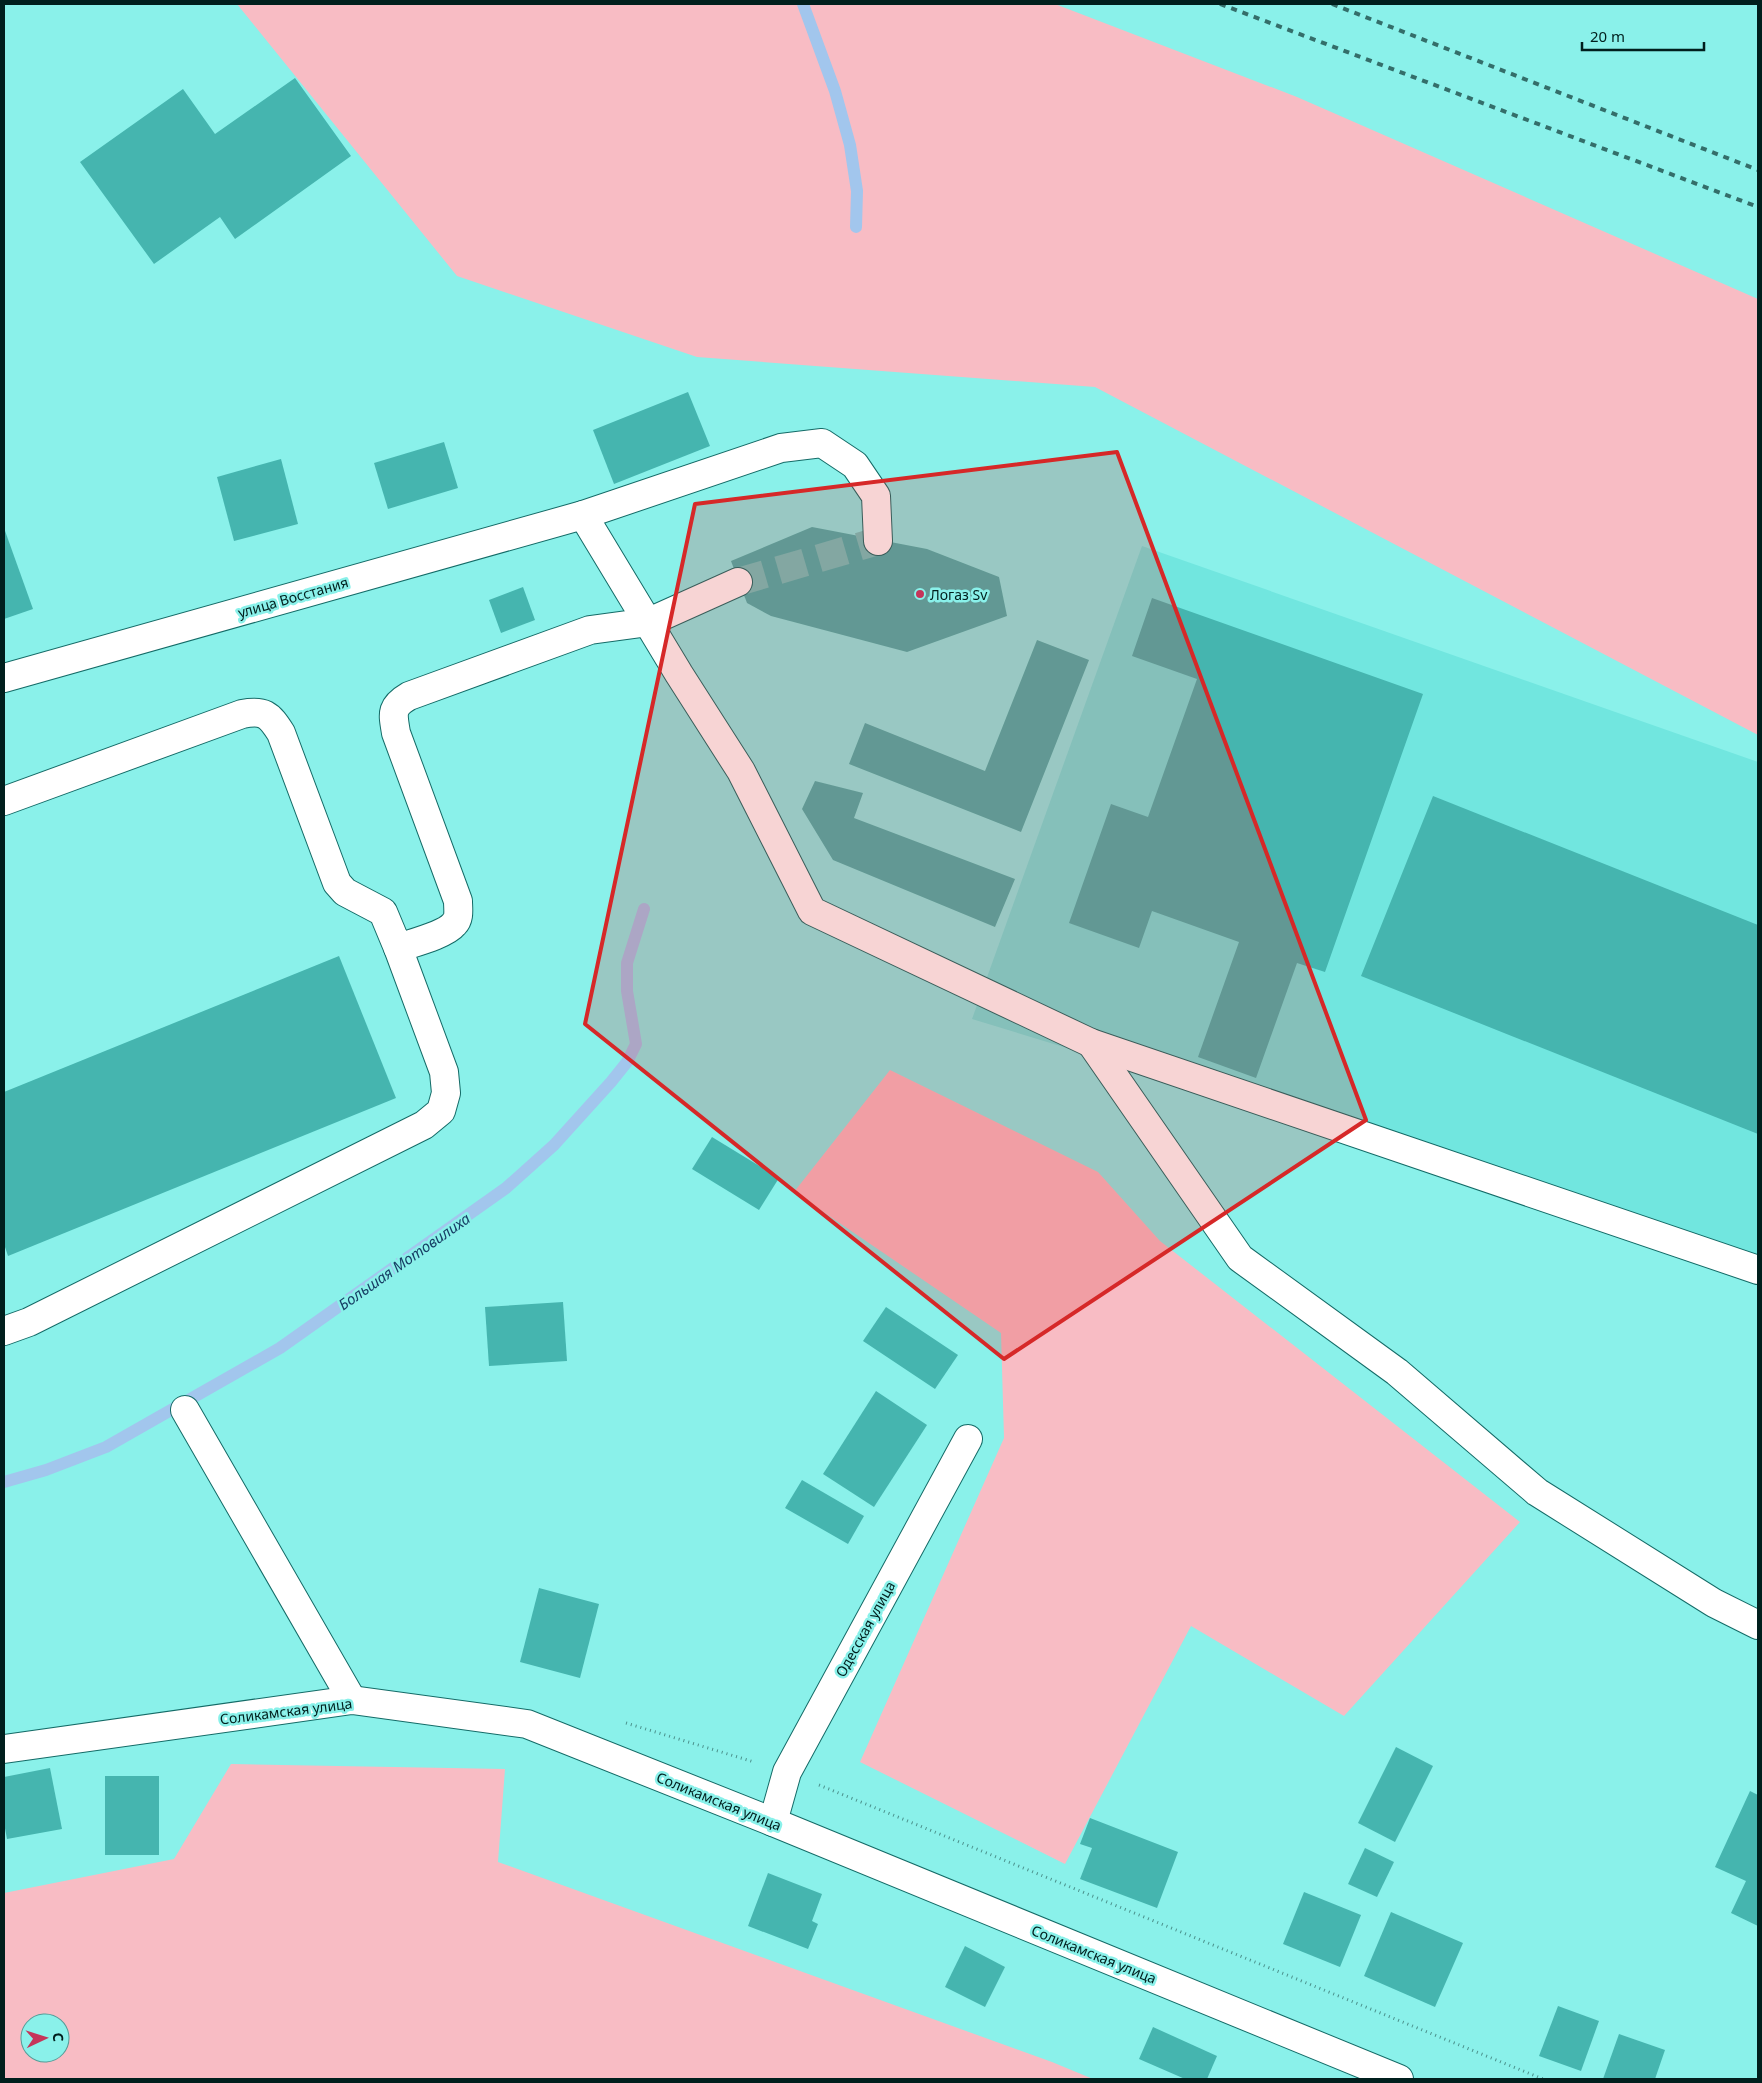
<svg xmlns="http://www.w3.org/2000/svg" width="1762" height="2083" viewBox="0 0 1762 2083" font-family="'Noto Sans',sans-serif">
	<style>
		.built { fill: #71e6df }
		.green { fill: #f8bcc4; fill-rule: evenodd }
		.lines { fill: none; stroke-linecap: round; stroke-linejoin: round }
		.stream { stroke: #a2c6ed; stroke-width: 12 }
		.building { fill: #45b5af }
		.minor-tunnel { stroke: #6ec7c1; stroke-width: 28; stroke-dasharray: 28 14; stroke-linecap: butt }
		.minor-casing { stroke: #146b67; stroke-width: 30 }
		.major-casing { stroke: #146b67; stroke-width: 30 }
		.path { stroke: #4b918c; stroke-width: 3; stroke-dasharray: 1 4; stroke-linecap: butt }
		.minor { stroke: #fff; stroke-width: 28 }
		.major { stroke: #fff; stroke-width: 28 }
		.rail { stroke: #346e6a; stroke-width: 4; stroke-dasharray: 6 6; stroke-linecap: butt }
		.marked { fill: #d62828; fill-opacity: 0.2; stroke: #d62828; stroke-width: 4; stroke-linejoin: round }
		.poi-dot { fill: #c5355a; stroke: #8af1ea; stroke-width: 2 }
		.labels { text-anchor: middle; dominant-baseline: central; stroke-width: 5; stroke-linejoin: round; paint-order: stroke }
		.poi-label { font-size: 14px; fill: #001f1d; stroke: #8af1ea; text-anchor: start }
		.street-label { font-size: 14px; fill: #001f1d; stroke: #8af1ea }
		.water-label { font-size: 15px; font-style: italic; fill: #173e64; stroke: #8af1ea }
	</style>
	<rect width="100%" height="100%" fill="#8af1ea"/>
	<!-- built -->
	<path class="built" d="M1142 546 1758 762V1259L972 1019Z"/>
	<!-- green -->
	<g class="green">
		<path d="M237 4H1055L1297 97 1758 299V735L1095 387 697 357 457 276Z"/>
		<path d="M890 1070 1098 1172 1160 1241 1520 1522 1344 1716 1191 1626 1065 1864 860 1762 1004 1438 1001 1333 794 1192Z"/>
		<path d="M231 1764 505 1769 498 1862 1052 2062 1093 2079H4V1893L174 1859ZM30 2023H60V2053H30Z"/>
	</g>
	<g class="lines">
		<!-- stream -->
		<g class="stream">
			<path d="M803 4 835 91 850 145 857 191 856 227"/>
			<path d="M4 1482 46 1470 106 1447 280 1348 506 1188 554 1145 611 1082 627 1062 636 1044 627 991V963L644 909"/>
		</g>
	</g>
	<!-- building -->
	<g class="building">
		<path d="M295 78 351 156 235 239 220 217 154 264 80 162 183 89 215 134Z"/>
		<path d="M688 392 710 446 614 484 593 430Z"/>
		<path d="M444 442 458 488 388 509 374 463Z"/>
		<path d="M281 459 298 524 234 541 217 477Z"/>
		<path d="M812 527 927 549 999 577 1007 616 907 652 771 616 747 603 731 561Z"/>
		<path d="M4 528 33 609 4 619Z"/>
		<path d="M523 587 535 620 501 633 489 600Z"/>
		<path d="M1152 598 1423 694 1325 972 1297 963 1256 1078 1198 1057 1239 942 1152 911 1139 948 1069 923 1111 804 1148 817 1197 679 1132 656Z"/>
		<path d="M1037 640 1089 660 1021 832 849 764 865 723 985 771Z"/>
		<path d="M815 781 863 793 854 818 1015 879 995 927 833 860 802 809Z"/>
		<path d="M1433 796 1758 925V1134L1361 976Z"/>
		<path d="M339 956 396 1098 8 1256 4 1244V1092Z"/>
		<path d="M712 1137 779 1178 759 1210 692 1169Z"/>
		<path d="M563 1302 567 1361 489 1366 485 1307Z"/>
		<path d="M886 1307 958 1355 935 1389 863 1341Z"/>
		<path d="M876 1391 927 1425 874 1507 823 1474Z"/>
		<path d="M802 1480 864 1516 848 1544 785 1508Z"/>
		<path d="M539 1588 599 1604 580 1678 520 1662Z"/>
		<path d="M1396 1747 1433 1766 1395 1842 1358 1823Z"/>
		<path d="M50 1768 62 1829 7 1839 4 1823V1777Z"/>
		<rect x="105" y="1776" width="54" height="79"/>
		<path d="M1750 1791 1758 1795V1926L1731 1913 1746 1881 1715 1867Z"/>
		<path d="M1090 1818 1178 1852 1157 1908 1080 1879 1092 1848 1080 1844Z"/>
		<path d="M1365 1848 1394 1862 1377 1897 1348 1884Z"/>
		<path d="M768 1873 822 1894 812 1921 818 1924 808 1949 748 1926Z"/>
		<path d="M1304 1892 1361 1915 1340 1967 1283 1944Z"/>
		<path d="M1391 1912 1463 1943 1435 2007 1364 1976Z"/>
		<path d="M965 1946 1005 1967 985 2007 945 1987Z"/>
		<path d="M1558 2006 1599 2021 1581 2071 1539 2056Z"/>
		<path d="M1153 2027 1217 2056 1207 2079H1185L1139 2059Z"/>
		<path d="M1619 2034 1665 2050 1655 2079H1603Z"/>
	</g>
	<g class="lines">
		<!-- minor-tunnel -->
		<path class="minor-tunnel" d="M738 582 878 541"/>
		<defs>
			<g id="minor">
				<path d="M583 515 679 674 741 771 812 911 1091 1043 1758 1270"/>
				<path d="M4 678 583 515 781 448 822 443 855 465 876 496 878 541"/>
				<path d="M4 801 242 714C264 710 269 714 281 733L337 883 345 892 383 912 398 948C412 943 445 935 454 924 460 918 458 909 458 901L396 733C393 714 390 707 409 696L590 630 649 622 738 582"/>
				<path d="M1091 1043 1240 1258 1397 1372 1537 1492 1714 1603 1758 1625"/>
				<path d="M4 1331 29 1322 424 1125 441 1111 446 1093 444 1072 398 948"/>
				<path d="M185 1410 352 1700"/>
				<path d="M773 1822 787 1772 968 1439"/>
			</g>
			<path id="major" d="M4 1749 352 1700 527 1724 773 1822 1399 2079"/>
		</defs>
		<!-- minor casing -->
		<use href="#minor" class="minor-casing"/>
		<!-- major casing -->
		<use href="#major" class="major-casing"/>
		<!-- path -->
		<g class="path">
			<path d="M626 1723 754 1762"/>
			<path d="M819 1785 1543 2079"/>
		</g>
		<!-- minor -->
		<use href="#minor" class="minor"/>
		<!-- major -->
		<use href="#major" class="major"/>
		<!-- rail -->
		<g class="rail">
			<path d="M1220 4 1758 207"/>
			<path d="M1332 4 1758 170"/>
		</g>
	</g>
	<!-- marked area -->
	<path class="marked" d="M1117 452 1366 1120 1004 1359 585 1024 695 504Z"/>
	<!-- markers -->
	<circle class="poi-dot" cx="920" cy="594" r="5"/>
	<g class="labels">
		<!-- poi labels -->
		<g class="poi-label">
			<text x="930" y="594">Логаз Sv</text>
		</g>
		<!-- street labels -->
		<g class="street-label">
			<text transform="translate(293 597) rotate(-16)">улица Восстания</text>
			<text transform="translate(865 1629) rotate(-61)">Одесская улица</text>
			<text transform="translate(286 1711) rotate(-7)">Соликамская улица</text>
			<text transform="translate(719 1801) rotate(22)">Соликамская улица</text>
			<text transform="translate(1094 1954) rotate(22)">Соликамская улица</text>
		</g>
		<!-- water labels -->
		<g class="water-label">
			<text transform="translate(404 1261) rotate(-35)">Большая Мотовилиха</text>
		</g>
	</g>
	<!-- border -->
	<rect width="1762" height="2083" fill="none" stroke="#001f1d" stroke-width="10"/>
	<!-- north arrow -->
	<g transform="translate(45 2038) rotate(86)"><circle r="24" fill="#8af1ea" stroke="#539d98"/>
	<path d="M0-4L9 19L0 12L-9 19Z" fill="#c5355a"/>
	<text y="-8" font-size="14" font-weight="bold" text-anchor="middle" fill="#001f1d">С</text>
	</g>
	<!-- scale -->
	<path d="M1582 42v8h122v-8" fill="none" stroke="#001f1d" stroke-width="2.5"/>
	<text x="1590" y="42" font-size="15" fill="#001f1d" stroke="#8af1ea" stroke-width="4" paint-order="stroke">20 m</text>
</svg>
